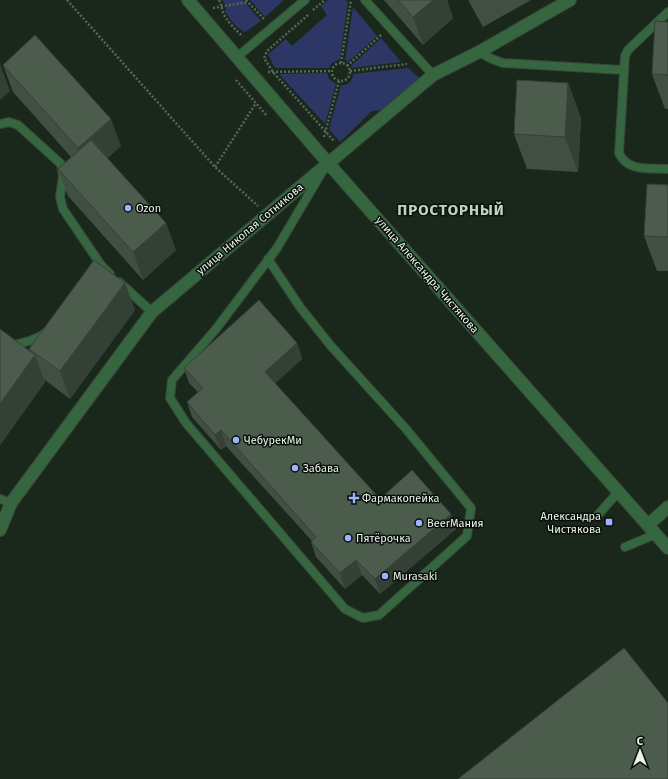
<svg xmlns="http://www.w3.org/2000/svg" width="668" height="779" viewBox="0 0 668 779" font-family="'Fira Sans',sans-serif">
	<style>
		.green { fill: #2c3765 }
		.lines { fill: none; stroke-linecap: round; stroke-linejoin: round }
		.lane-casing { stroke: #374439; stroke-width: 10 }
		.street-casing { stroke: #374439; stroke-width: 14 }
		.path { stroke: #58655a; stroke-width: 2.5; stroke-dasharray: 2 2; stroke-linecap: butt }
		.lane { stroke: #36663f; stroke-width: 8 }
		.street { stroke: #36663f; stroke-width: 12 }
		.wall { fill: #404f42 }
		.shaded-wall { fill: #344036 }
		.building { fill: #4b5c4d; stroke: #344036 }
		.poi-dot { fill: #9eb3fd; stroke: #090f0a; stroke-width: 1.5 }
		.labels { text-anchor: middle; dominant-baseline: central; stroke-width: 3; stroke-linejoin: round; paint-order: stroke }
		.poi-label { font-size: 11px; fill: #e9f3ea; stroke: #090f0a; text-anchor: start }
		.street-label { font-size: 11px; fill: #e9f3ea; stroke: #090f0a }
		.district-label { font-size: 15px; font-weight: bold; letter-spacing: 1px; fill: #c0d3c2; stroke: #090f0a }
	</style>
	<rect width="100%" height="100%" fill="#1a281c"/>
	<!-- green -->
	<g class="green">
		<path d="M222 0H243L261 21 245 32C236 28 230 19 225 11L227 6Z"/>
		<path d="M250 0H284L265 17Z"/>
		<path d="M328 0H346L348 2 340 59 332 63 329 68H275L268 54 286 39 292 46 327 15 321 6Z"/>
		<path d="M353 7 377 36 348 62 345 60Z"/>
		<path d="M381 38 401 62 352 68 351 66Z"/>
		<path d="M408 68 423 81 383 110 372 111 340 142 329 129 341 85C348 86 352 82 353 74Z"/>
		<path d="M327 73 329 79 336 84 325 124 279 74Z"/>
	</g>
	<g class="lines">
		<defs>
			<g id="lane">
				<path d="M365 0 433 75"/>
				<path d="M668 12 628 50 625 56 619 153C627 172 650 168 668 169"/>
				<path d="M479 52 492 59 503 63 623 70"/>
				<path d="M237 57 305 0"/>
				<path d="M0 124 9 122 18 125 61 164 63 176 60 197 63 209 101 265 110 274"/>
				<path d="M268 259 300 307 331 346 406 429 471 508 467 536 379 615 363 618 345 609 186 423 170 398 172 380 216 329 277 248 322 172"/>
				<path d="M119 282 152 312"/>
				<path d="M0 355C11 340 33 345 46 332"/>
				<path d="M0 499 11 503"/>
				<path d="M597 516 619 491"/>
				<path d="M625 547 656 534"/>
			</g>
			<g id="street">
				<path d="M188 0 328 163 668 548"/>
				<path d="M648 525 668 507"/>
				<path d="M0 530 11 503 152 312 433 75 479 52 570 0"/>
			</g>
		</defs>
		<!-- lane casing -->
		<use href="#lane" class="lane-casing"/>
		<!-- street casing -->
		<use href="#street" class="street-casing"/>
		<!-- path -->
		<g class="path">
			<path d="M67 0 215 167 258 206"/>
			<path d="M219 0C222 5 221 7 223 12 224 18 238 33 243 36"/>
			<path d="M246 0 264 19"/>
			<path d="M213 8 248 2"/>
			<path d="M313 10 325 0"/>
			<path d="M308 15 267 51 264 58 273 72 334 141"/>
			<circle cx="341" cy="72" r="9"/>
			<path d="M341 63 351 0"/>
			<path d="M347 66 382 34"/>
			<path d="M350 71 407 64"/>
			<path d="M268 72 332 71"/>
			<path d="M236 80 267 116"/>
			<path d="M324 137 339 81"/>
			<path d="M215 167 256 103"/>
		</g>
		<!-- lane -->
		<use href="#lane" class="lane"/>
		<!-- street -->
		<use href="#street" class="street"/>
	</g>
	<!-- wall -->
	<g class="wall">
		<path d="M384 0H447L453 18 423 45Z"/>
		<path d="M468 0H531L483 27Z"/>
		<path d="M668 22V109H665L652 74Z"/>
		<path d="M3 65 121 146 107 158 176 250 143 280 68 196 58 169 71 157 13 92Z"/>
		<path d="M568 83 581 118 578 172 527 169 514 134Z"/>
		<path d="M668 185V271H657L644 236Z"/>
		<path d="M125 283 135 310 70 399 45 380V382L0 445V329L30 351 29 349Z"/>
		<path d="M297 343 302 359 275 383 380 499 451 514 456 529 380 594 362 575 345 589 316 557 311 542 312 541 226 446 221 450 192 417 187 402 198 392 189 383 184 368Z"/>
	</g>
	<!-- shaded-wall -->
	<g class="shaded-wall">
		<path d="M433 0H447L453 18 423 45 413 17Z"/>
		<path d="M0 64 10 91 0 100Z"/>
		<path d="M568 83 581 118 578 172 565 137Z"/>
		<path d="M111 119 121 146 88 176 78 148Z"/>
		<path d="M166 223 176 250 143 280 133 252Z"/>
		<path d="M125 283 135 310 70 399 60 371Z"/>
		<path d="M297 343 302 359 270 388 265 372Z"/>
		<path d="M35 355 45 382 0 445V404Z"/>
		<path d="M221 430 226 446 221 450 215 435Z"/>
		<path d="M451 514 456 529 380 594 375 579Z"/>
		<path d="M356 560 362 575 345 589 340 573Z"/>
	</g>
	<!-- building -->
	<g class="building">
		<path d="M398 0H433L413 17Z"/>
		<path d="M655 21 668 22V75L652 74Z"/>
		<path d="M35 35 111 119 78 148 3 65Z"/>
		<path d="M517 80 568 83 565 137 514 134Z"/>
		<path d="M91 140 166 223 133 252 58 169Z"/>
		<path d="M647 184 668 185V237L644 236Z"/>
		<path d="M94 260 125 283 60 371 29 349Z"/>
		<path d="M259 300 297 343 265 372 380 499 412 470 451 514 375 579 356 560 340 573 311 542 316 537 221 430 215 435 187 402 203 388 184 368Z"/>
		<path d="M0 329 35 355 0 404Z"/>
		<path d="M624 648 668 703V779H458Z"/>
	</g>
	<!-- markers -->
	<g class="poi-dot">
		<circle cx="128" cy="208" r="4"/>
		<circle cx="236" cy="440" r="4"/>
		<circle cx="295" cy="468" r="4"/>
		<path d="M352 492h4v4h4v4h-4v4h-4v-4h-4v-4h4z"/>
		<rect x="605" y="518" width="8" height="8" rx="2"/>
		<circle cx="419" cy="523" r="4"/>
		<circle cx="348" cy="538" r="4"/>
		<circle cx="385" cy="576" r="4"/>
	</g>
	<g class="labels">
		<!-- poi labels -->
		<g class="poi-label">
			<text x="136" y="208">Ozon</text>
			<text x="244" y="440">ЧебурекМи</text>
			<text x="303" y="468">Забава</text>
			<text x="362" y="498">Фармакопейка</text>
			<text x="601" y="516" text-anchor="end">Александра<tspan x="601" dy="13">Чистякова</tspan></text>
			<text x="427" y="523">BeerМания</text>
			<text x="356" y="538">Пятёрочка</text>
			<text x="393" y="576">Murasaki</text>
		</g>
		<!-- street labels -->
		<g class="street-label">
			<text transform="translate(250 229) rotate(-40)">улица Николая Сотникова</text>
			<text transform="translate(427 275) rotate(49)">улица Александра Чистякова</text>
		</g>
		<!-- district labels -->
		<g class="district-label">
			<text x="451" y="210">ПРОСТОРНЫЙ</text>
		</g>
	</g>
	<!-- north arrow -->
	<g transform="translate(640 751)" stroke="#090f0a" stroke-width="3" paint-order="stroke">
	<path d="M0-3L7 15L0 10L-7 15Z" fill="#e9f3ea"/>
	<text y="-6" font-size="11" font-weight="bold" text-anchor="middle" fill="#e9f3ea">С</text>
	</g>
</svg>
